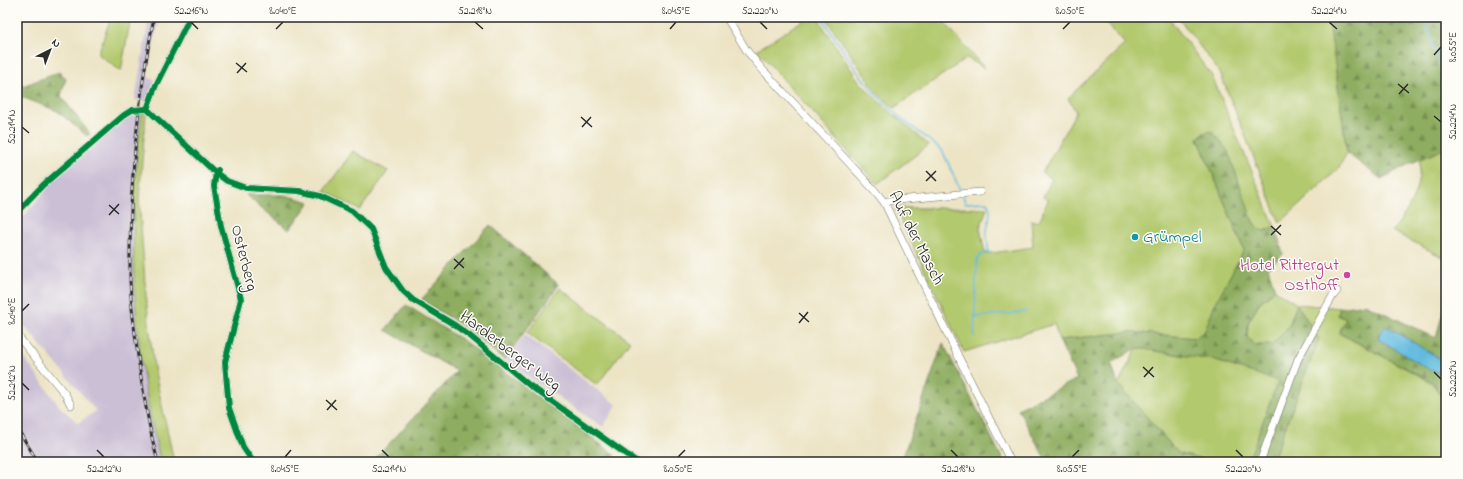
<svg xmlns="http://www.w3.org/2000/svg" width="1463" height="479" viewBox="0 0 1463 479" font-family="'Indie Flower',sans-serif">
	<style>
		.industrial { fill: #cbbfd5 }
		.green { fill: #b3c96e; stroke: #6f7a4c }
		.forest { fill: url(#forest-firs); stroke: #5c6c46 }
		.water { fill: #61badf; stroke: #467285 }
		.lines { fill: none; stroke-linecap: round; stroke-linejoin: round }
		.stream { stroke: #61badf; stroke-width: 1.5 }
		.minor-casing { stroke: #6f6c61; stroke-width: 8 }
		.minor { stroke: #fff; stroke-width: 7 }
		.rail-casing { stroke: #2b2b2b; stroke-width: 3 }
		.rail { stroke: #fdfcf7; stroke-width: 1.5; stroke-dasharray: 4.5; stroke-linecap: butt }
		.cycleway-casing { stroke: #fdfcf7; stroke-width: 8 }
		.cycleway { stroke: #00873e; stroke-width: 6 }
		.ticks { fill: none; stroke: #2b2b2b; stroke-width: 1.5 }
		.culture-dot { fill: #0f9aa8; stroke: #fdfcf7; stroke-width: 1.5 }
		.hotel-dot { fill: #d1479c; stroke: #fdfcf7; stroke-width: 1.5 }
		.labels { text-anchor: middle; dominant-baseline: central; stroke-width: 3; stroke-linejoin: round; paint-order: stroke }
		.culture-label { font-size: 17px; fill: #0d838f; stroke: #fdfcf7; text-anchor: start }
		.street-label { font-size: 17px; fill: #2b2b2b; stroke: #fdfcf7 }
		.hotel-label { font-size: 17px; fill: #b23c85; stroke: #fdfcf7; text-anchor: end }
		.neatline { fill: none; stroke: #2b2b2b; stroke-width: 1.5 }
		.ticks-label { font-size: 10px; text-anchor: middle; fill: #2b2b2b }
	</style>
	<defs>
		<pattern id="forest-firs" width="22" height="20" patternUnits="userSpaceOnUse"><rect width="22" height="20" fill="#8ead61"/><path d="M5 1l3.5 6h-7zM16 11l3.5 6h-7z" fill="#748d50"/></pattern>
	</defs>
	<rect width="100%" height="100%" fill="#fdfcf7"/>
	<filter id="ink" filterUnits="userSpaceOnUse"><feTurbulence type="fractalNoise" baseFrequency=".025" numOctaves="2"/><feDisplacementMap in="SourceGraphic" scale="8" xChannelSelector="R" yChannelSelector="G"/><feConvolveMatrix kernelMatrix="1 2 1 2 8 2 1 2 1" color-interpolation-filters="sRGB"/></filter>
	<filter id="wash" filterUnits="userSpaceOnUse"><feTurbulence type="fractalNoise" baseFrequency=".012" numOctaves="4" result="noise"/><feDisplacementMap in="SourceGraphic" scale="16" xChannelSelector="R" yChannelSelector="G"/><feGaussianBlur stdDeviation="0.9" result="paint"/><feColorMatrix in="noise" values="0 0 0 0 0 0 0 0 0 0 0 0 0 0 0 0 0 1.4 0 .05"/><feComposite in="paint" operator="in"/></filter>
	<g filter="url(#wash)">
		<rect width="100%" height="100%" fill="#ece4c5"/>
		<!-- industrial -->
		<g class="industrial">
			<path d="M149 17H160L146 76 155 80 148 99 145 101 135 100Z"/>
			<path d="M137 112H142L136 170 134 223V278L137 327 144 377 156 442 161 462H18L17 348 60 407 78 423 96 411 17 317V225L53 181 125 120Z"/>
			<path d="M525 335 617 405 603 427 529 377 505 359Z"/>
		</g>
		<!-- green -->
		<g class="green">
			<path d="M111 17H131L121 71 98 54Z"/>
			<path d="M808 17H817L858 80 878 101 929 145 877 184 757 50Z"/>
			<path d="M825 17H940L984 68 967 58 894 108 877 93Z"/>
			<path d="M1101 17H1168L1212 76 1275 227 1265 231 1258 229 1198 138 1244 250 1214 306 1205 331 1195 338 1130 332 1059 340 1054 324 964 352 895 208H987L980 228 985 254 1033 247 1031 220 1039 222 1048 200 1043 197 1052 179 1042 173 1076 112 1068 98 1125 44Z"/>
			<path d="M1178 17H1324L1330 27 1347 153 1338 169 1280 223 1220 73Z"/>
			<path d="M142 112 146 113 139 198 146 296 154 368 174 462H161C136 367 129 267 136 169 137 150 140 131 142 112Z"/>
			<path d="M1446 148V259L1392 231C1411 209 1420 189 1420 159Z"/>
			<path d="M353 151 388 171 360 210 324 191Z"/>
			<path d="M560 288 630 341 597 385 527 333Z"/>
			<path d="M1275 290 1297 304 1340 308 1338 315 1346 319 1339 333 1431 382 1446 402V462H1272L1300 388 1278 381 1248 462H1209L1178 453 1118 384 1137 348 1213 360 1300 387 1297 304 1289 326 1271 346 1254 345 1247 337 1248 323 1259 303Z"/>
		</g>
		<!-- forest -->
		<g class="forest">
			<path d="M1324 17H1446V148L1409 164 1381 179 1347 153 1330 28Z"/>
			<path d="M59 72 66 78 61 96 90 134 87 136 57 111 17 95V78L23 86Z"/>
			<path d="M1212 131 1228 151 1253 222 1259 229 1265 231 1275 227 1283 254 1268 268 1275 290 1259 303 1248 323 1247 337 1254 345H1272L1289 326 1297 304 1319 339 1272 462H1248L1278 381 1213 360 1137 348 1111 363 1118 384 1178 453 1209 462H1047L1018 409 1077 379 1059 340 1130 332 1195 338 1205 331 1214 306 1244 250 1198 138 1203 133Z"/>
			<path d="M246 195H284L310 202 289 230Z"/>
			<path d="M490 225 559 285 504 360 470 330 421 300Z"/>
			<path d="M1446 301V402L1431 381 1339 333 1346 319 1338 315 1340 308 1365 304 1436 338Z"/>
			<path d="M406 305 464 341 615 455 610 462H372L457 371 385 330Z"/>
			<path d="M943 343 1004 462H901Z"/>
		</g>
		<!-- water -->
		<path class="water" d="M1386 326 1439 358 1442 363V369L1438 372 1430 370 1378 339 1380 332Z"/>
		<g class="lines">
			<!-- stream -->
			<g class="stream">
				<path d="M821 17 857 71 876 95 903 120 937 146 943 152 961 192"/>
				<path d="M1425 17 1435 52 1446 81"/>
				<path d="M963 195 965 203 987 202C993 211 988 222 987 232 986 238 988 245 989 252L982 254 977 259 974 336"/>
				<path d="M975 317 1027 312"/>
			</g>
		</g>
	</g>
	<g filter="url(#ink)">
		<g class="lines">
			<defs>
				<g id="minor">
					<path d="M726 17 747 51 761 68 876 192 884 202 962 364 1011 462"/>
					<path d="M147 109 156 85 190 17"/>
					<path d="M216 173 214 186 221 226 241 299 225 362 229 408 243 447 253 462"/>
					<path d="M884 202 887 201 980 192"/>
					<path d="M17 212 43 185 124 115 132 110 147 109 216 173 227 181 246 188 299 191 320 196 352 211 371 229 386 267 403 291 413 300 453 324 470 336 529 385 637 462"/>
					<path d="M17 335 65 394 71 405"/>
					<path d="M1260 462 1298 359 1332 297 1337 291"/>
				</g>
			</defs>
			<!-- minor casing -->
			<use href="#minor" class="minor-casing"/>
			<!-- minor -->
			<use href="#minor" class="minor"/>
			<defs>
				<g id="rail">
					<path d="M154 17C137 102 129 189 130 276 130 300 134 325 137 349 142 387 148 425 158 462"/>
					<path d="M17 428 38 462"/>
				</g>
			</defs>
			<!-- rail casing -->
			<use href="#rail" class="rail-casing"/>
			<!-- rail -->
			<use href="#rail" class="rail"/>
			<defs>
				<g id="cycleway">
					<path d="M147 109 156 85 190 17"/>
					<path d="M218 170 216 173 214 186 221 226 241 299 225 362 229 408 243 447 253 462"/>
					<path d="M17 212 43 185 124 115 132 110 147 109 216 173 227 181 246 188 299 191 320 196 352 211 371 229 386 267 403 291 413 300 453 324 470 336 529 385 637 462"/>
				</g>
			</defs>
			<!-- cycleway casing -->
			<use href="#cycleway" class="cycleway-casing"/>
			<!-- cycleway -->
			<use href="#cycleway" class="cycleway"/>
		</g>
	</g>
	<!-- ticks -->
	<path class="ticks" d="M191 22 198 29M475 22 483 29M760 22 767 29M1329 22 1337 29M276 29 283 22M670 29 676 22M1063 29 1070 22M1434 55 1441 47M236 63 247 72M237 73 246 63M1398 84 1409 93M1399 94 1408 84M1434 116 1441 122M581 117 592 127M22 127 29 133M582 127 591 117M926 171 936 181M926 181 936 171M109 205 119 214M109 215 119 204M1271 226 1281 235M1271 235 1281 225M454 259 464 268M454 269 464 258M22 311 29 304M799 313 809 322M799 323 808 312M1143 367 1154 377M1434 372 1441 379M1144 377 1153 367M22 383 29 390M326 400 337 410M327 410 336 400M97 450 104 457M382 450 389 457M951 450 958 457M1236 450 1243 457M285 457 291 450M678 457 685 450M1072 457 1079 450"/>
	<!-- markers -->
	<circle class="culture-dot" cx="1135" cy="237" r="4"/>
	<circle class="hotel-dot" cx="1347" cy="275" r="4"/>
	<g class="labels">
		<!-- culture labels -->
		<g class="culture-label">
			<text x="1143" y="237">Grümpel</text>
		</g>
		<!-- street labels -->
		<g class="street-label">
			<text transform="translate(916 238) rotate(63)">Auf der Masch</text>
			<text transform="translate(244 258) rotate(76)">Osterberg</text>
			<text transform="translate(510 351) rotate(37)">Harderberger Weg</text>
		</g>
		<!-- hotel labels -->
		<g class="hotel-label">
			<text x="1339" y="265">Hotel Rittergut<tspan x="1339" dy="20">Osthoff</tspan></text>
		</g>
	</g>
	<!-- margin -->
	<rect width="1463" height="479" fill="none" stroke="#fdfcf7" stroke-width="44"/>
	<!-- north arrow -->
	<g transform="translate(50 50) rotate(42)" stroke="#fdfcf7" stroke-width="3" paint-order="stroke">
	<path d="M0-3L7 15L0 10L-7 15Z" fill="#2b2b2b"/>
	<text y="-6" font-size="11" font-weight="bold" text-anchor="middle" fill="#2b2b2b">N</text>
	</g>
	<rect x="22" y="22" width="1419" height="435" class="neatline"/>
	<g class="ticks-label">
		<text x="191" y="14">52.216°N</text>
		<text x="283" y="14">8.040°E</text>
		<text x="475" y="14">52.218°N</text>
		<text x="676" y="14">8.045°E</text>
		<text x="760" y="14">52.220°N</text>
		<text x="1070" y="14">8.050°E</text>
		<text x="1329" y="14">52.224°N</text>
		<text transform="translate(1452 47) rotate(-90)" y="4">8.055°E</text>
		<text transform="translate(1452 122) rotate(-90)" y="4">52.224°N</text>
		<text transform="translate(11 127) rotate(-90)" y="4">52.214°N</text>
		<text transform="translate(11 311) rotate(-90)" y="4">8.040°E</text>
		<text transform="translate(1452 379) rotate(-90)" y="4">52.222°N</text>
		<text transform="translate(11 383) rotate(-90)" y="4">52.212°N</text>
		<text x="104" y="472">52.212°N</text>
		<text x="285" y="472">8.045°E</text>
		<text x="389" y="472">52.214°N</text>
		<text x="678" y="472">8.050°E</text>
		<text x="958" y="472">52.218°N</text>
		<text x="1072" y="472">8.055°E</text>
		<text x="1243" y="472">52.220°N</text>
	</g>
</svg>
